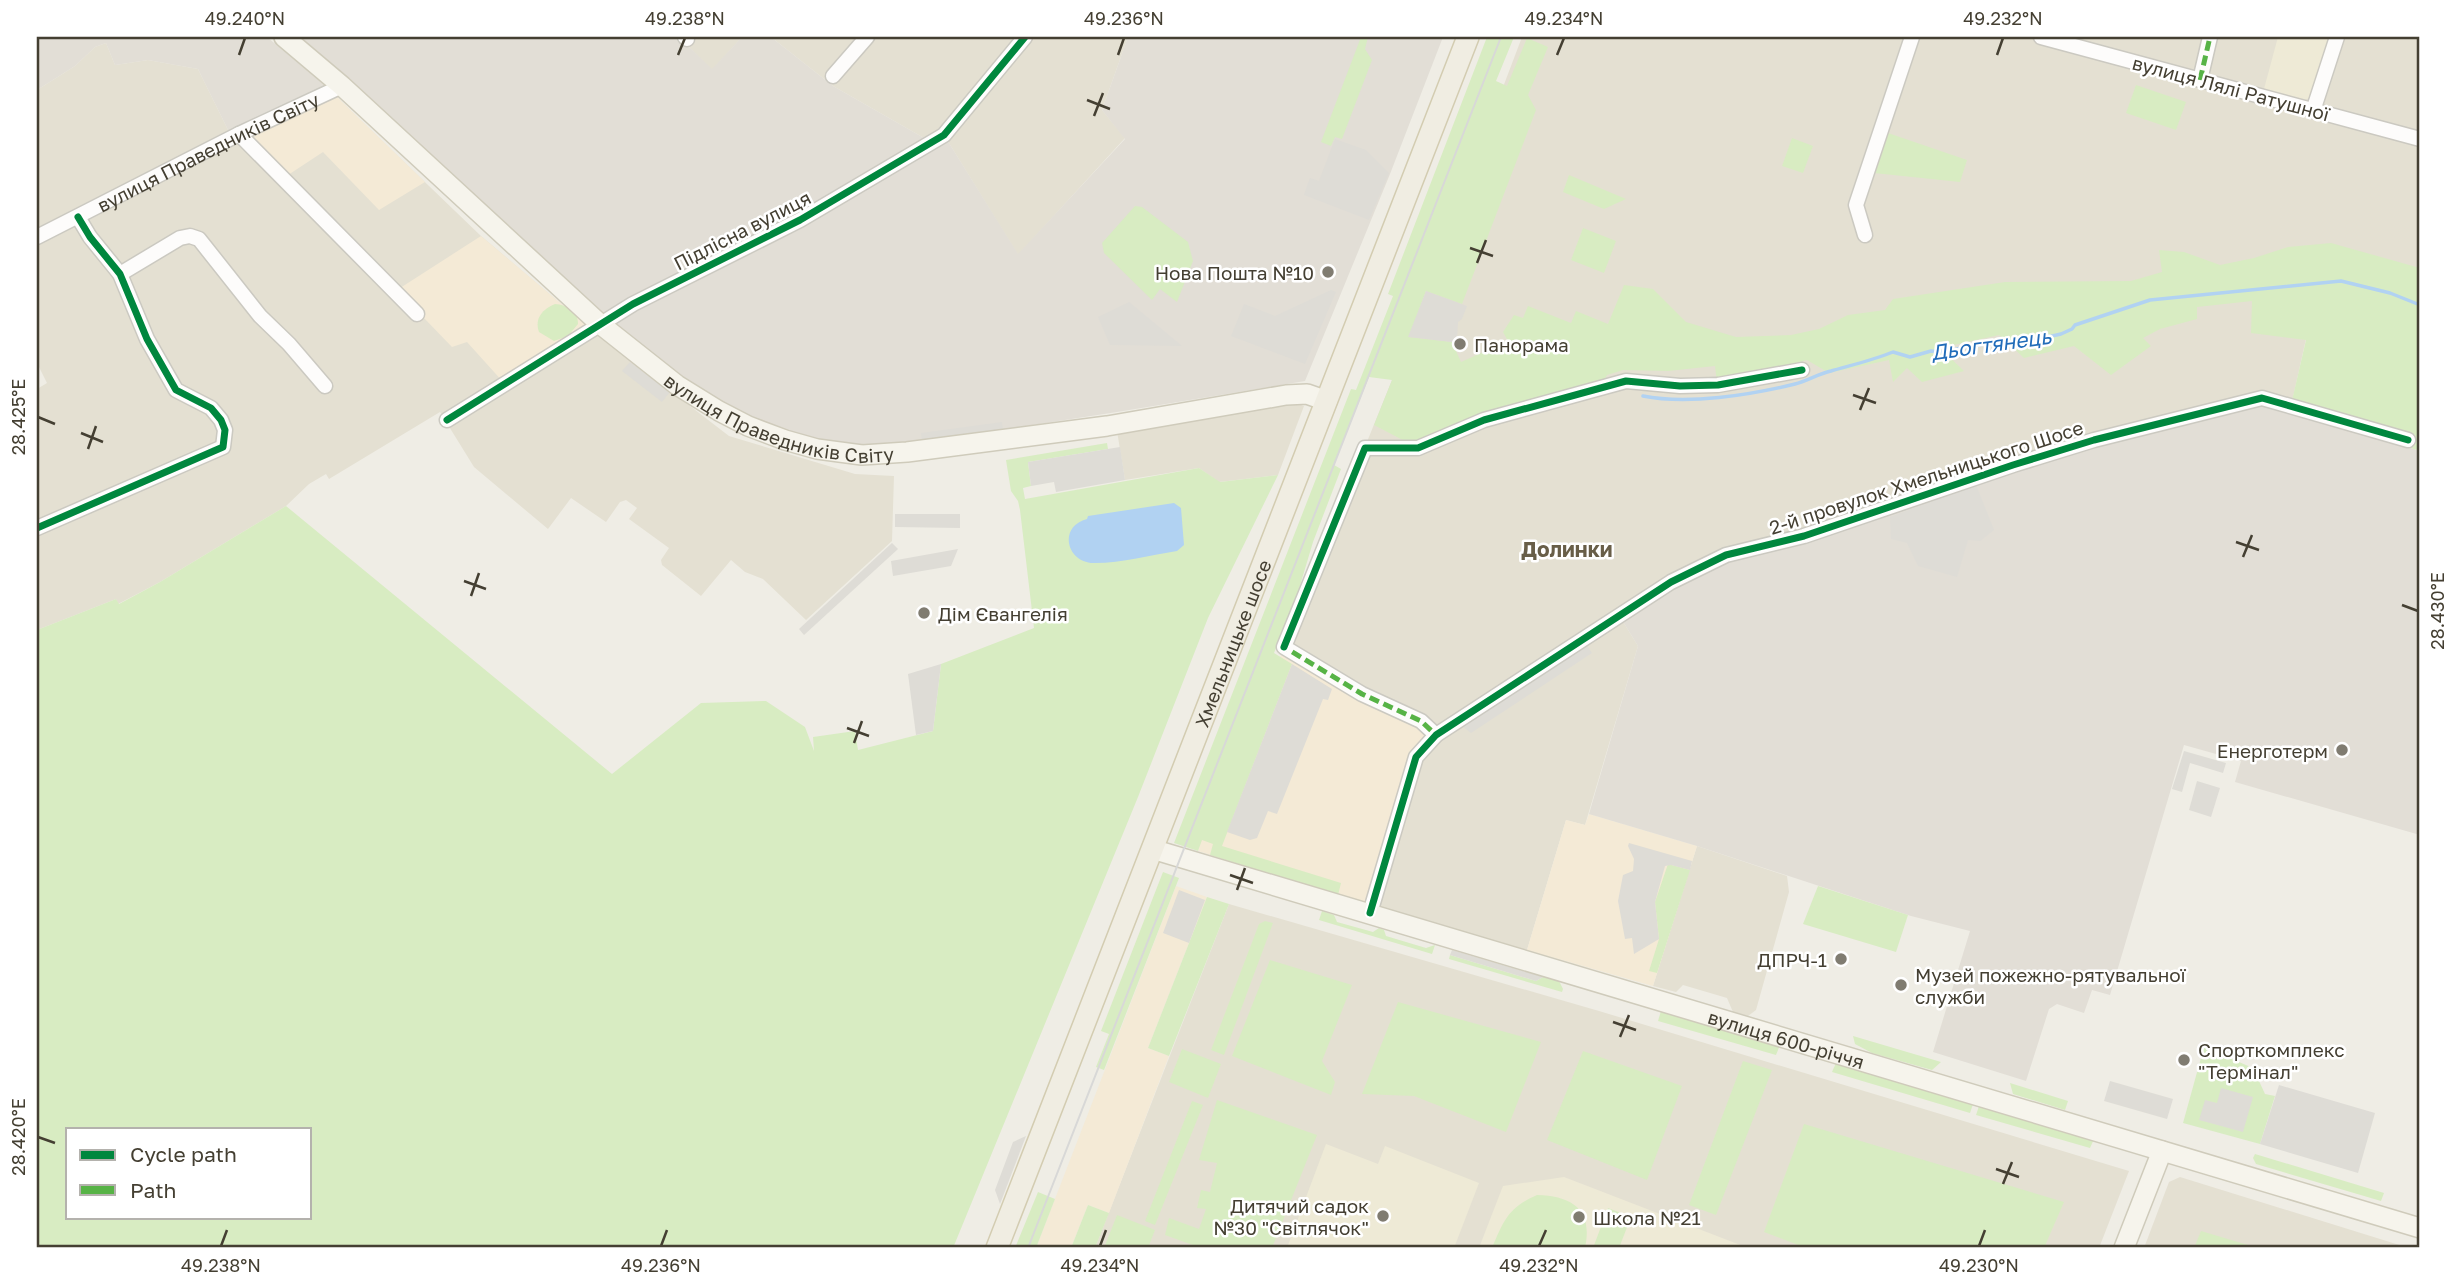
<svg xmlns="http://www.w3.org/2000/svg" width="2457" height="1285" viewBox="0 0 2457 1285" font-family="'Golos Text',sans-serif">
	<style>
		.residential { fill: #e4e0d2 }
		.commercial { fill: #f4ead6 }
		.industrial { fill: #e2ded6 }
		.education { fill: #eeead6 }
		.green { fill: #d8ecc2; fill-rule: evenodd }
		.parking { fill: #dedcd6 }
		.water { fill: #b1d2f2 }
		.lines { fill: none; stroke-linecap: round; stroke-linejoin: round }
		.stream { stroke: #b1d2f2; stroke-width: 3.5 }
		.street-casing { stroke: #cbc9c1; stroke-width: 17 }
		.secondary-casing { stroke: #cfcbbb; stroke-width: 22 }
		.primary-casing { stroke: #d3ccb1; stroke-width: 24 }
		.street { stroke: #fdfcfb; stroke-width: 14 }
		.secondary { stroke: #f6f4ec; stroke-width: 19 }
		.primary { stroke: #f0ede2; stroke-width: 21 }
		.tram { stroke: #d8d8d7; stroke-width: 2 }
		.quiet { stroke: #57b346; stroke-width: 5; stroke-dasharray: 10 5; stroke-linecap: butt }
		.cycleway-casing { stroke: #fff; stroke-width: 11 }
		.cycleway { stroke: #00873e; stroke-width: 7 }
		.ticks { fill: none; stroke: #443f32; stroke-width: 2.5 }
		.poi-dot { fill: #807c71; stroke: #fff; stroke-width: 2.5 }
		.labels { text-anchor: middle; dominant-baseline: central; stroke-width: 5; stroke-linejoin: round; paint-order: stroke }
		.street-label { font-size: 19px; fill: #443f32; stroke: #fff }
		.poi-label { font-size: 19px; fill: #443f32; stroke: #fff; text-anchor: start }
		.water-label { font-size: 21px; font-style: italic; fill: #216cb9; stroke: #fff }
		.neighbourhood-label { font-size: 21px; font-weight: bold; fill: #685e48; stroke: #fff }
		.neatline { fill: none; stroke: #443f32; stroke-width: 2.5 }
		.ticks-label { font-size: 18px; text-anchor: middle; fill: #443f32 }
	</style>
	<rect width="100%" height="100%" fill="#efede5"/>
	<!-- residential -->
	<g class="residential">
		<path d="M679 37H742L712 70Z"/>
		<path d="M771 37H1128L1102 110 1125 138 1018 255 944 135 931 142 833 86Z"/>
		<path d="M1522 37H2420V268L2306 339 2291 406 1622 620 1638 646 1585 825 1566 820 1527 950 1373 905 1284 647 1392 380Z"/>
		<path d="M106 43 115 65 148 60 198 69 230 134 325 86 481 236 599 336 729 436 855 474 894 476 892 541 806 620 763 579 745 572 731 560 701 596 662 565 661 560 669 548 629 519 637 508 626 500 620 502 606 522 571 498 548 529 474 467 440 412 329 479 326 474 309 484 286 506 160 582 118 604 116 599 37 630V389L47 383 37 363V90L75 66 95 47Z"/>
		<path d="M1290 401 1304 406 1278 475 1219 482 1199 468 1125 480 1117 431Z"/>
		<path d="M1697 846 1787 876 1789 892 1756 1010 1748 1016 1733 1012 1727 998 1683 985 1676 992 1653 986Z"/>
		<path d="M1229 904 1599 1011 2129 1171 2099 1248H1095Z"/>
		<path d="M2180 1177 2409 1248H2144L2169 1182Z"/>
	</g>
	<!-- commercial -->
	<g class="commercial">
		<path d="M336 96 425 182 379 210 323 152 285 177 251 138Z"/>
		<path d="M481 236 590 328 504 383 467 342 452 347 397 290Z"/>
		<path d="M1284 647 1436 735 1416 757 1373 905 1198 851 1201 840 1213 833Z"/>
		<path d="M1589 814 1697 846 1653 986 1527 950 1566 820 1585 825Z"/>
		<path d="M1176 886 1207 897 1148 1048 1169 1056 1109 1213 1088 1205 1071 1248H1036Z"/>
	</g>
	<!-- industrial -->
	<g class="industrial">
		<path d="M37 37H267L325 86 230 134 198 69 148 60 115 65 106 43 95 47 75 66 37 90Z"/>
		<path d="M296 37H679L712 69 742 37H771L833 86 931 142 944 135 1018 254 1125 139 1102 110 1128 37H1443L1390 174 1305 381 1117 412 908 444 861 447 818 442 721 406 633 341Z"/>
		<path d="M2262 400 2420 451V835L2235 782 2241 761 2184 745 2110 995 2092 990 2084 1013 2057 1004 2049 1009 2026 1081 1933 1052 1970 931 1911 916 1697 846 1589 814 1638 646 1622 620 1728 559 2014 468Z"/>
	</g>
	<!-- education -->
	<g class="education">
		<path d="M2278 37H2318L2330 39 2312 96 2304 101 2264 89Z"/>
		<path d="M1326 1144 1378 1164 1385 1146 1479 1183 1454 1248H1287Z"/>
		<path d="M1564 1177 1748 1248H1479L1503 1186Z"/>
	</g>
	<!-- green -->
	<g class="green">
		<path d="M1361 37H1368L1365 49 1372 60 1342 139 1335 137 1331 146 1321 142Z"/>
		<path d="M1487 37H1514L1496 81 1507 86 1527 38 1548 47 1528 95 1536 110 1462 304 1426 291 1409 337 1452 342 1461 362 1508 341 1503 332 1514 315 1523 318 1528 306 1571 323 1576 311 1608 324 1624 285 1653 289 1686 322 1736 337 1791 335 1819 329 1848 315 1885 310 1893 299 2005 282 2131 281 2162 272 2159 250 2184 252 2220 265 2254 258 2288 247 2331 243 2420 268V451L2290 409 2306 340 2251 333 2252 301 2197 307V319L2160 329 2143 338 2151 346 2111 375 2074 346 2024 358 1999 335 1940 348 1964 371 1922 382 1907 368 1893 382 1889 360 1829 373 1807 360 1717 383 1715 366 1668 371 1623 370 1607 375 1600 387 1418 448 1374 425 1392 380 1369 377 1334 465 1341 469 1313 542 1296 599 1274 653 1292 664 1222 846 1341 883 1338 895 1210 855 1213 844 1202 840 1198 851 1174 843 1351 389 1356 390 1393 296 1388 294Z"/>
		<path d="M2136 85 2186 102 2176 130 2126 113Z"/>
		<path d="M1888 133 1967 160 1960 182 1874 173Z"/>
		<path d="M1792 138 1813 146 1803 173 1782 166Z"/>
		<path d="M1569 175 1626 199 1604 209 1563 192Z"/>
		<path d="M1135 206 1142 207 1188 242 1193 261 1177 302 1160 289 1152 300 1104 253 1102 243Z"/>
		<path d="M1583 228 1616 241 1604 273 1571 260Z"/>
		<path d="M555 304C567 305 578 311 578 324L568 336 554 341 539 332C534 318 543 309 555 304Z"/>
		<path d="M1107 443 1108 449 1028 462 1031 486 1023 488 1025 499 1199 468 1220 482 1278 475 1208 618 1138 797 953 1248H37V630L116 599 119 604 160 582 286 506 612 774 701 703 766 701 805 727 814 751 813 737 855 731 858 750 933 731 941 664 1034 628 1020 510 1018 501 1011 491 1006 460ZM68 1129H310V1217H68Z"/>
		<path d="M1668 864 1690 870 1657 973 1649 971 1659 939 1655 902Z"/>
		<path d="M1163 872 1179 878 1104 1070 1096 1067 1109 1034 1101 1031Z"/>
		<path d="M1818 886 1908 915 1896 952 1803 924Z"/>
		<path d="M1207 897 1229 904 1169 1056 1148 1048Z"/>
		<path d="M1322 911 1334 915 1337 922 1373 932 1379 928 1384 930 1386 936 1426 948 1435 945 1432 954 1319 920Z"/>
		<path d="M1265 921 1273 923 1224 1055 1211 1050 1259 924Z"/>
		<path d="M1450 955 1536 981 1543 977 1559 981 1563 989 1562 992 1449 959Z"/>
		<path d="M1270 960 1352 985 1322 1061 1335 1082 1331 1095 1232 1056Z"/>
		<path d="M1398 1002 1541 1042 1506 1132 1414 1096 1362 1094Z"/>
		<path d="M1661 1011 1780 1045 1776 1055 1658 1021Z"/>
		<path d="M1853 1036 1941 1062 1932 1070 1872 1053 1855 1044Z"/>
		<path d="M2204 1047 2253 1068 2265 1094 2275 1096 2260 1144 2183 1123Z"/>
		<path d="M1182 1049 1221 1064 1208 1098 1169 1082Z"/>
		<path d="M1583 1051 1682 1086 1647 1180 1547 1140Z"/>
		<path d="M1743 1061 1772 1070 1716 1215 1689 1205Z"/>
		<path d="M1836 1063 1973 1104 1970 1113 1832 1072Z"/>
		<path d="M2010 1083 2068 1101 2065 1110 2013 1094Z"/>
		<path d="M1217 1100 1317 1135 1272 1248H1201L1165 1235 1169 1218 1199 1229 1206 1209 1197 1208 1201 1190 1210 1192 1217 1163 1199 1160Z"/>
		<path d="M1192 1101 1203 1105 1155 1225 1145 1221Z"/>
		<path d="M1979 1106 2091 1139H2094L2090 1148 1976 1115Z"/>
		<path d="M1804 1124 2064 1202 2044 1248H1806L1764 1232Z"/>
		<path d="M2255 1154 2384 1193 2381 1201 2256 1164 2253 1158Z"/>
		<path d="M1038 1192 1055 1199 1036 1248H1015Z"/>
		<path d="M1537 1195C1574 1196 1593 1211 1585 1248H1492C1504 1220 1508 1208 1537 1195Z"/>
		<path d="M1088 1205 1109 1213 1095 1248H1071Z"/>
		<path d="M1608 1208 1631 1217 1619 1248H1593Z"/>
		<path d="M1117 1215 1155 1230 1148 1248H1104Z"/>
		<path d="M2201 1231 2258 1248H2194Z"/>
	</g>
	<!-- parking -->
	<g class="parking">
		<path d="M1335 139 1366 150 1389 173 1369 220 1304 195 1310 178 1319 181Z"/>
		<path d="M1331 290 1336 292 1305 364 1231 336 1244 304 1275 316Z"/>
		<path d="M1426 291 1467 306 1462 319 1458 322 1457 340 1452 342 1408 337Z"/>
		<path d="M1129 302 1182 346 1110 345 1098 317Z"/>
		<path d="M630 362 670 392 662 402 622 371Z"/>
		<path d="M1002 422 1003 430 922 441 921 433Z"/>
		<path d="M1120 447 1125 480 1056 492 1054 482 1031 486 1028 462Z"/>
		<path d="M1976 485 1994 530 1980 541 1968 540 1957 577 1918 566 1907 543 1891 539 1890 517Z"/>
		<path d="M895 514H960V528L895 527Z"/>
		<path d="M892 543 898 549 804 635 799 629Z"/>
		<path d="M958 549 951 566 893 576 891 561Z"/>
		<path d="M1586 644 1592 653 1471 733 1462 726Z"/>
		<path d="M941 664 933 731 916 735 908 674Z"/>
		<path d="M1292 664 1332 689 1328 700 1323 699 1277 814 1268 811 1257 838 1250 840 1227 832Z"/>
		<path d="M2184 751 2226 763 2223 773 2190 763 2182 792 2172 789Z"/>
		<path d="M2197 781 2220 788 2211 817 2189 810Z"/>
		<path d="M1629 843 1692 861 1690 870 1671 865 1665 866 1655 902 1659 939 1634 954 1632 938 1625 939 1618 901 1623 875 1633 871 1634 859 1628 846Z"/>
		<path d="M1179 890 1205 900 1189 943 1163 933Z"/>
		<path d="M1452 950 1543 977 1536 981 1450 955Z"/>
		<path d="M2110 1081 2173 1099 2167 1119 2104 1101Z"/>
		<path d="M2279 1085 2375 1113 2358 1173 2260 1144Z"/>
		<path d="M2221 1088 2253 1097 2243 1132 2199 1120 2205 1100 2217 1103Z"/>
		<path d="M1026 1136 1000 1204 995 1190 1013 1142Z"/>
	</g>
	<!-- water -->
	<path class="water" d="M1174 503 1181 508 1184 545 1177 551C1151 555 1122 563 1095 563 1067 564 1057 527 1087 519L1088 516Z"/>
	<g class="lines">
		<!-- stream -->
		<path class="stream" d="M1643 396C1688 405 1750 395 1795 384 1807 381 1818 374 1831 371 1852 365 1873 360 1893 352L1910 357 1931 351 1940 352 2001 341 2021 343 2061 334 2072 329 2075 325 2150 300 2341 281 2390 293 2420 305"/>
		<defs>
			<g id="street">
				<path d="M685 37 687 39"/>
				<path d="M2041 37 2420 139"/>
				<path d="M833 76 867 37"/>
				<path d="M2200 80 2210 37"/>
				<path d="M2313 111 2337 37"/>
				<path d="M239 134 417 314"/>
				<path d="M1865 235 1856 205 1912 37"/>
				<path id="s1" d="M37 237 239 134 342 86"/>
				<path d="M120 274 180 238 190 236 199 239 260 316 289 344 325 386"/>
				<path d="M447 420 633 304 800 220 944 135 1025 37"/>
				<path d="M37 528 223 447 225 430 221 420 211 408 176 390 147 339 120 274 90 237 78 217"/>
				<path d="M1436 735 1421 721 1362 694 1284 647 1365 448H1418L1484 420 1626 381 1680 386 1718 385 1802 370"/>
				<path d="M1370 913 1416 757 1436 735 1671 582 1726 555 1804 536 2013 465 2094 440 2262 398 2408 440"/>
			</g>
			<g id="secondary">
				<path id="s2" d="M284 37 342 86 600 324 677 385 719 411 748 426 785 440 817 449 862 455 907 452 1107 426 1286 395 1307 394 1327 401"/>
				<path id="s3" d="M1152 849 2420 1228"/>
				<path d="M2124 1248 2162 1151"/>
			</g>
			<g id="primary">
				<path id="s4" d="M997 1248 1468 37"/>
			</g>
		</defs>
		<!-- street casing -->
		<use href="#street" class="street-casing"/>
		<!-- secondary casing -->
		<use href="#secondary" class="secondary-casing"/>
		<!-- primary casing -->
		<use href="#primary" class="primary-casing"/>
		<!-- street -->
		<use href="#street" class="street"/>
		<!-- secondary -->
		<use href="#secondary" class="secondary"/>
		<!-- primary -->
		<use href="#primary" class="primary"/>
		<!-- tram -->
		<path class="tram" d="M1028 1248 1501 37"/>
		<!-- quiet -->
		<g class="quiet">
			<path d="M2200 80 2210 37"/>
			<path d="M1286 642 1284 647 1362 694 1421 721 1436 735"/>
		</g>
		<defs>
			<g id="cycleway">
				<path d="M447 420 633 304 800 220 944 135 1025 37"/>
				<path d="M37 528 223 447 225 430 221 420 211 408 176 390 147 339 120 274 90 237 78 217"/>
				<path d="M1284 647 1365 448H1418L1484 420 1626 381 1680 386 1718 385 1802 370"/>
				<path d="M1370 913 1416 757 1436 735 1671 582 1726 555 1804 536 2013 465 2094 440 2262 398 2408 440"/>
			</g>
		</defs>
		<!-- cycleway casing -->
		<use href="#cycleway" class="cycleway-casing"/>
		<!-- cycleway -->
		<use href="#cycleway" class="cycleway"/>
	</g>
	<!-- ticks -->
	<path class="ticks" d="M239 55 245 38M678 55 685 38M1118 55 1124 38M1557 55 1564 38M1997 55 2003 38M1087 100 1110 109M1094 116 1103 93M1470 248 1493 256M1477 263 1486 240M1853 395 1876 403M1860 410 1869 388M38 417 55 424M81 433 103 442M88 449 96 426M2236 542 2259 550M2243 557 2252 535M464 581 486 589M471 596 479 573M2402 605 2418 611M847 728 869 736M854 743 862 721M1230 875 1253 883M1237 890 1245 868M1613 1022 1636 1030M1620 1037 1629 1015M38 1137 55 1143M1996 1169 2019 1177M2003 1184 2012 1162M221 1246 227 1230M661 1246 667 1230M1100 1246 1106 1230M1539 1246 1546 1230M1979 1246 1985 1230"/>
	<!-- markers -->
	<g class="poi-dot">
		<circle cx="1328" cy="272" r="7"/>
		<circle cx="1460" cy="344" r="7"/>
		<circle cx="924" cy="613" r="7"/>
		<circle cx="2342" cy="750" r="7"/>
		<circle cx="1841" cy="959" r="7"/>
		<circle cx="1901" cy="985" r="7"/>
		<circle cx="2184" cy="1060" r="7"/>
		<circle cx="1383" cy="1216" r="7"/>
		<circle cx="1579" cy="1217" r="7"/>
	</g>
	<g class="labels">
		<!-- street labels -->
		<g class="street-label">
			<text transform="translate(2231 88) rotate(15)">вулиця Лялі Ратушної</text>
			<text stroke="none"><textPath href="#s1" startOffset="191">вулиця Праведників Світу</textPath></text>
			<text transform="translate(742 230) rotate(-27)">Підлісна вулиця</text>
			<text stroke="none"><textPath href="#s2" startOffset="635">вулиця Праведників Світу</textPath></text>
			<text transform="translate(1926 477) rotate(-18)">2-й провулок Хмельницького Шосе</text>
			<text stroke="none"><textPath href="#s4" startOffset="649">Хмельницьке шосе</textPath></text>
			<text stroke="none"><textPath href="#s3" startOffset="662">вулиця 600-річчя</textPath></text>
		</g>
		<!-- poi labels -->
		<g class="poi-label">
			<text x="1314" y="272" text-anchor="end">Нова Пошта №10</text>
			<text x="1474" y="344">Панорама</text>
			<text x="938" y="613">Дім Євангелія</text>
			<text x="2328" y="750" text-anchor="end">Енерготерм</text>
			<text x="1827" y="959" text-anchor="end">ДПРЧ-1</text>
			<text x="1915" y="974">Музей пожежно-рятувальної<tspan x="1915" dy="22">служби</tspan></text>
			<text x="2198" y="1049">Спорткомплекс<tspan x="2198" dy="22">"Термінал"</tspan></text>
			<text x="1369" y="1205" text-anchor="end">Дитячий садок<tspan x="1369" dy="22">№30 "Світлячок"</tspan></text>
			<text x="1593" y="1217">Школа №21</text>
		</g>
		<!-- water labels -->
		<g class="water-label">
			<text transform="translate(1991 344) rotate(-8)">Дьогтянець</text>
		</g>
		<!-- neighbourhood labels -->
		<g class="neighbourhood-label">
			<text x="1567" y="549">Долинки</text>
		</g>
	</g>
	<!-- border -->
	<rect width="2457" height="1285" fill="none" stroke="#ffffff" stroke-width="77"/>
	<!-- legend -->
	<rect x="66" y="1128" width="245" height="91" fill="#ffffff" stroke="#b4b2ad" stroke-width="2"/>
	<rect x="80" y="1150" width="35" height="10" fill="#00873e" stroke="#b4b2ad" stroke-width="2"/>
	<text x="130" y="1162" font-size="21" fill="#443f32">Cycle path</text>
	<rect x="80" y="1185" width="35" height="10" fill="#57b346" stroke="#b4b2ad" stroke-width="2"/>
	<text x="130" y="1198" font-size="21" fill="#443f32">Path</text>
	<rect x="38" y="38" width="2380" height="1208" class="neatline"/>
	<g class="ticks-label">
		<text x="245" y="25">49.240°N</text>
		<text x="685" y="25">49.238°N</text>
		<text x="1124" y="25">49.236°N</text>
		<text x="1564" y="25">49.234°N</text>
		<text x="2003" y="25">49.232°N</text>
		<text transform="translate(19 417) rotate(-90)" y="6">28.425°E</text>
		<text transform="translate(2438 611) rotate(-90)" y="6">28.430°E</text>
		<text transform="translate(19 1137) rotate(-90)" y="6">28.420°E</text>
		<text x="221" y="1272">49.238°N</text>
		<text x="661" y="1272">49.236°N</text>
		<text x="1100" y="1272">49.234°N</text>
		<text x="1539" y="1272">49.232°N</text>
		<text x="1979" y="1272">49.230°N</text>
	</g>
</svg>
